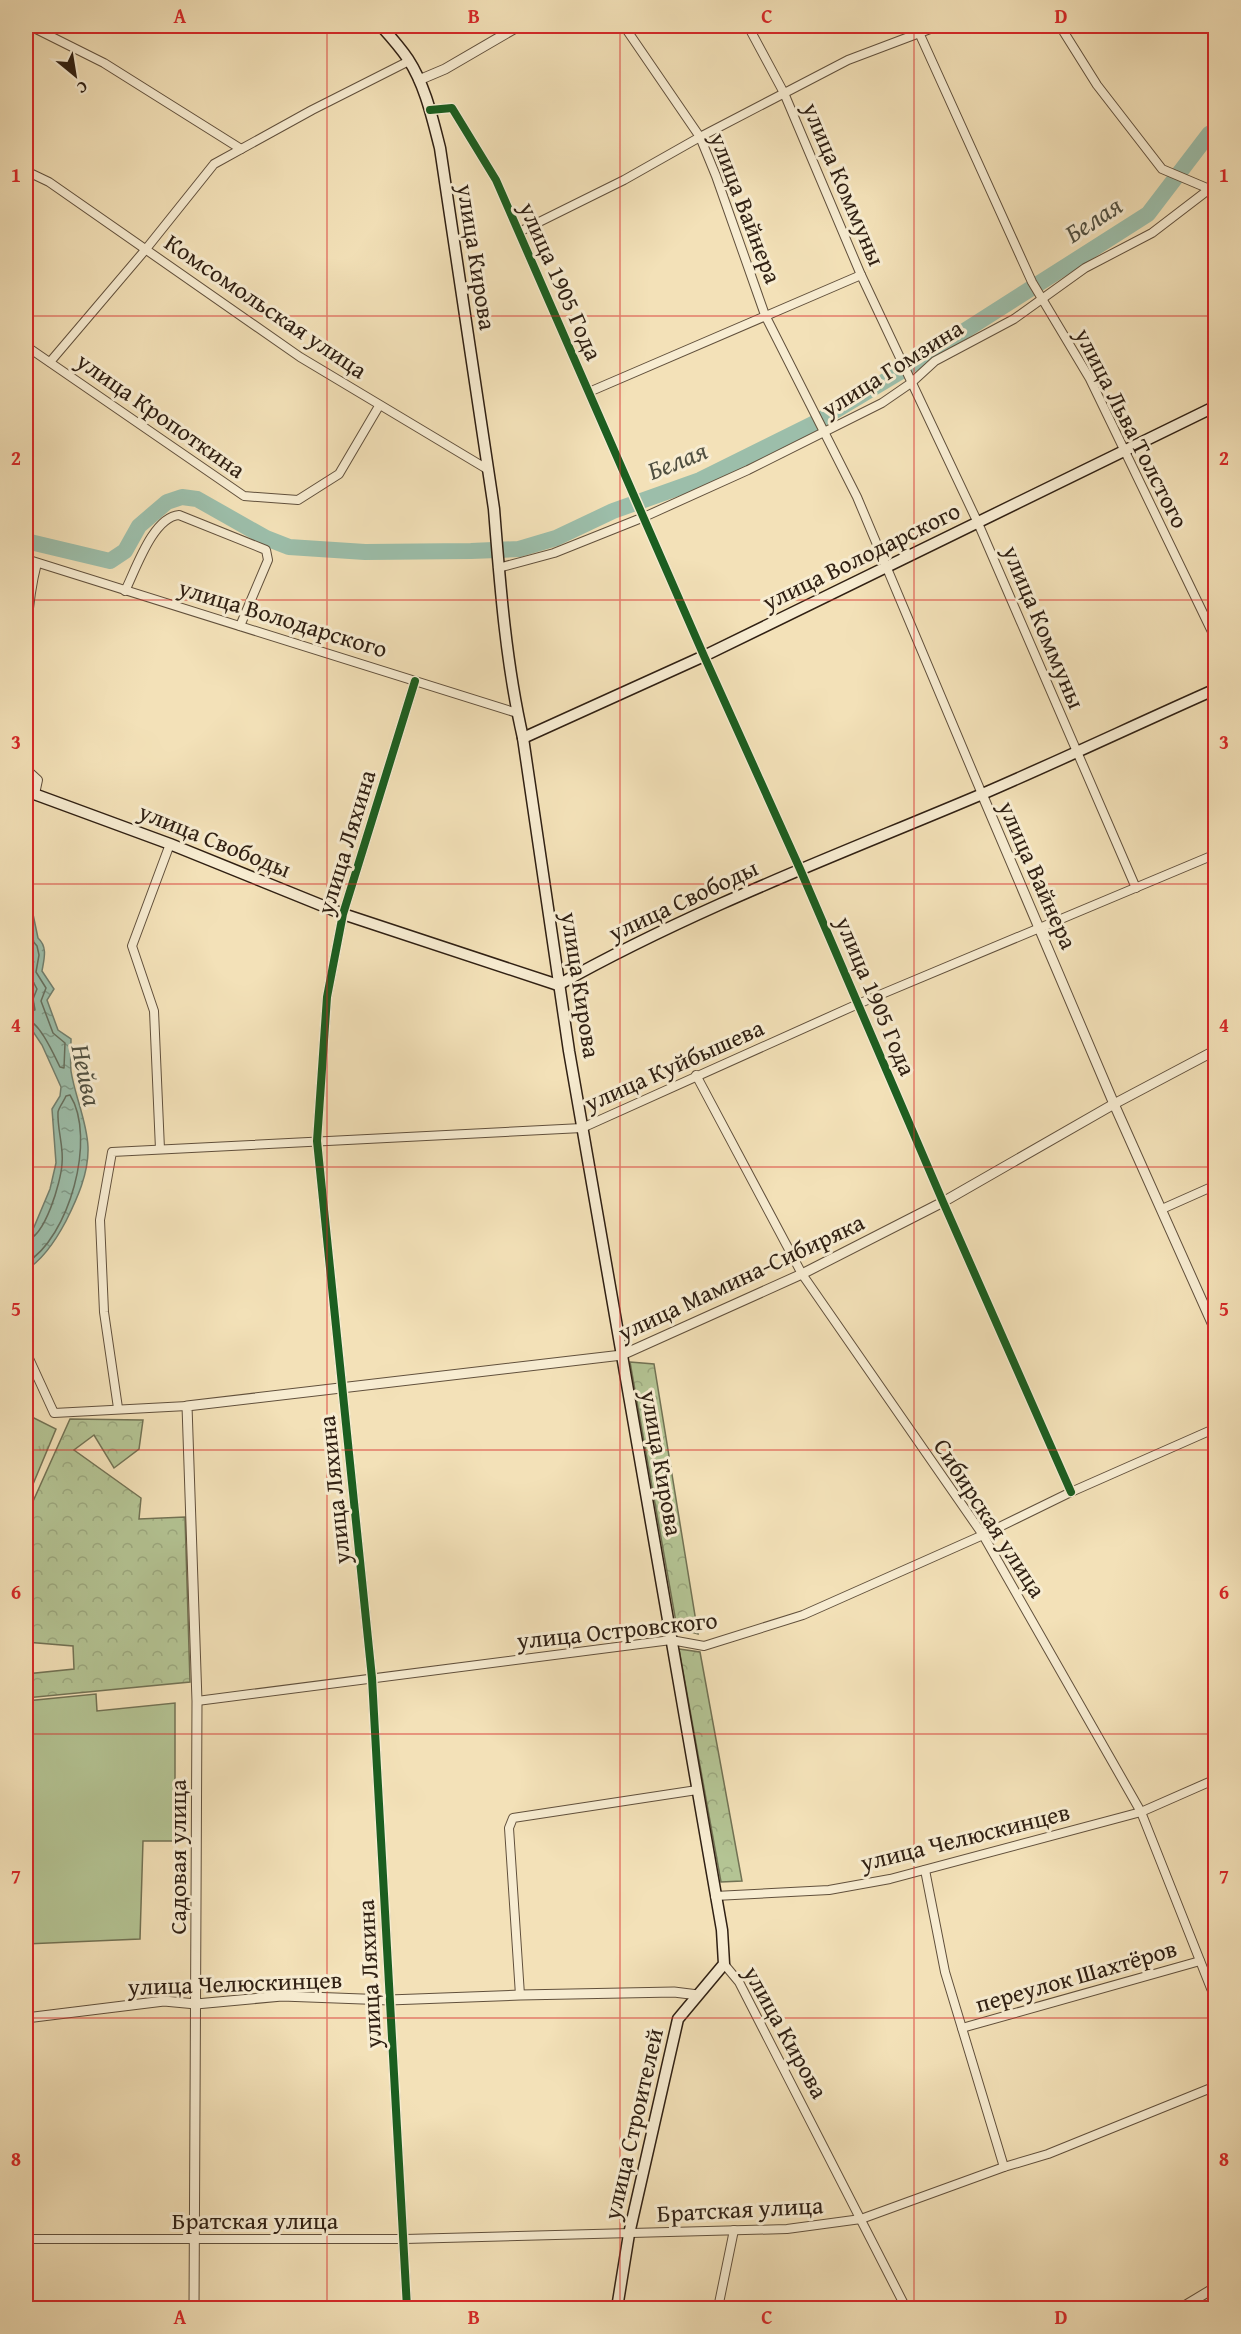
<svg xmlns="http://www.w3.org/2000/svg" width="1241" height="2334" viewBox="0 0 1241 2334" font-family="'Gentium Book Plus',serif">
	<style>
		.grass { fill: url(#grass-tufts); stroke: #727254; stroke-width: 1.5 }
		.forest { fill: url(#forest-crowns); stroke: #727254; stroke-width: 1.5 }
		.pitch { fill: #b4c494; stroke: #727254; stroke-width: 1.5 }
		.water { fill: url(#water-ripples); stroke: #717f6e; stroke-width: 1.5 }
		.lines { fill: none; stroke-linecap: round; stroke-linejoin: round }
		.shore { stroke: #666f5e; stroke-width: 1.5 }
		.river { stroke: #9cbeaa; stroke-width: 16 }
		.minor-casing { stroke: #61503c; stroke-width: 10 }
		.tertiary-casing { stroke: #61503c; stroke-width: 11 }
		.secondary-casing { stroke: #302013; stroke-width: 13 }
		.minor { stroke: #f7ecd1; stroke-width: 8 }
		.tertiary { stroke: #f7ecd1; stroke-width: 9 }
		.secondary { stroke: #f7ecd1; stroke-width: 10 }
		.cycleway-casing { stroke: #f7ecd1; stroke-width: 11 }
		.cycleway { stroke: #1b5e20; stroke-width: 8 }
		.grid { fill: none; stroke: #d62828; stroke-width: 1.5; stroke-opacity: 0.55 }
		.labels { text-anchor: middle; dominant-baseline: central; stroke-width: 6; stroke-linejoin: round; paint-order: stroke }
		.street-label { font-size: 24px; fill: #302013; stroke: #f7ecd1 }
		.water-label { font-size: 26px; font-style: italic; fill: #504f40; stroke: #f7ecd1 }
		.neatline { fill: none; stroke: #d62828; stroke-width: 2 }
		.grid-label { font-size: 20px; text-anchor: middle; font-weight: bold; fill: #d62828 }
	</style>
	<defs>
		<pattern id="grass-tufts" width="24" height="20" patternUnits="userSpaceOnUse" patternTransform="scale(1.5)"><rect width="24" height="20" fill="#b4c494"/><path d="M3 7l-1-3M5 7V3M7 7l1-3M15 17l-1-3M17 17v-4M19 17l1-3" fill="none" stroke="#9ba87f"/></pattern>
		<pattern id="forest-crowns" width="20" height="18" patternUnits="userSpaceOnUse" patternTransform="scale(1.5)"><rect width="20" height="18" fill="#b4c494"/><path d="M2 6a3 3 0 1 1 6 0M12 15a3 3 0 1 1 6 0" fill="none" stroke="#9ba87f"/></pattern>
		<pattern id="water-ripples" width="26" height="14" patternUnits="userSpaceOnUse" patternTransform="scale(1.5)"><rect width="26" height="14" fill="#9cbeaa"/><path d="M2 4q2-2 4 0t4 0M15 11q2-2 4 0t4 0" fill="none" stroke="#809a89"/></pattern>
	</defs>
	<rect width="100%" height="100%" fill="#f3e1b8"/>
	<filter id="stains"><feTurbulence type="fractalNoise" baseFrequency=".00333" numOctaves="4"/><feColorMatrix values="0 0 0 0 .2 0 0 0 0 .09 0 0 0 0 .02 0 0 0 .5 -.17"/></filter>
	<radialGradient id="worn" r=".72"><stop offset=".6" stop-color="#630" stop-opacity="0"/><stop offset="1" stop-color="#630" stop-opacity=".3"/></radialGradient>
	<!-- grass -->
	<path class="grass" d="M26 1414 56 1429 26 1501Z"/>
	<!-- forest -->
	<g class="forest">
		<path d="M630 1362 654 1364 698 1634 677 1628Z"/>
		<path d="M70 1419 143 1420 139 1449 114 1468 94 1435 74 1450 141 1498 139 1519 185 1517 190 1682 26 1698V1674L74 1669 73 1646 26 1642V1517Z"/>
		<path d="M679 1649 700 1652 742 1881 721 1882Z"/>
	</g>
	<!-- pitch -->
	<path class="pitch" d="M96 1694 97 1711 175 1703V1841H143L140 1939 26 1944V1701Z"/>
	<!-- water -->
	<g class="water">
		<path d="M26 535 45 539 54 548 47 552 26 547Z"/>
		<path d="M26 881 38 938C48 947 44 959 42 971L54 989 47 1000 58 1030 71 1039C71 1049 70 1061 71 1071 75 1097 87 1121 88 1147 89 1173 77 1199 66 1221 56 1240 44 1259 26 1270V1236L34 1227 50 1189 56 1163 52 1109 60 1096 61 1087 42 1045 26 1021Z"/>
	</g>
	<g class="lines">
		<!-- shore -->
		<g class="shore">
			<path d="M26 908 32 940 37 946 39 955 36 972 46 988 41 1001 53 1033 65 1043 64 1068 60 1067C54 1055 39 1021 26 1019"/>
			<path d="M26 944 31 955 29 974 37 989 33 999 35 1010 26 1011"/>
			<path d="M26 1240C45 1238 61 1181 62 1164 64 1147 57 1129 58 1112 59 1107 64 1101 66 1096L70 1095C97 1138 69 1238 26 1263"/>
		</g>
		<!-- river -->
		<path class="river" d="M26 541 110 561 125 551 139 526 167 502 182 497 197 499 266 538 289 547 365 552 471 551 519 549 556 538 613 511 700 480 815 423 900 372 1148 214 1209 134 1216 130"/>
		<defs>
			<g id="minor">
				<path d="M30 26 104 63 241 149"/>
				<path d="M624 26 700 137 716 176 765 315 857 497 982 794"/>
				<path d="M748 26 784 93 861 275 978 523 1136 888"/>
				<path d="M916 26 1032 282 1090 379 1216 640"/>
				<path d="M1060 26 1097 85 1162 169 1207 188"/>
				<path d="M1212 26 1216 33"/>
				<path d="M430 110 452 108 496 180 704 656 800 869 943 1202 1071 1492"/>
				<path d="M26 171 49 182 300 357 487 469"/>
				<path d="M519 232 624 180 700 137 848 60 938 26"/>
				<path d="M26 346 244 496 298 500 339 474 379 406"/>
				<path d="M50 362 146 249 214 164 312 110 409 61"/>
				<path d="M589 392 861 275"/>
				<path d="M26 559 517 713"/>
				<path d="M498 568 554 553 644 517 748 470 882 403 911 383 935 361 1014 319 1085 268 1152 233 1216 184"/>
				<path d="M125 591C136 569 153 517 179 515L266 550 268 560 240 626"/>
				<path d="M26 725C27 670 23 617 37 563"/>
				<path d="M26 769 38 780 35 794"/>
				<path d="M696 1075 802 1274 983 1535 1141 1812 1216 2001"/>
				<path d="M160 1149 154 1011 132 946 170 844"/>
				<path d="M1162 1209 1216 1185"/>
				<path d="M26 1352 54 1413 187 1406"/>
				<path d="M118 1408 104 1312 100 1220 112 1152 582 1128 858 1004 1216 854"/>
				<path d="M197 1701 671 1640 704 1646 803 1615 983 1535 1071 1492 1216 1428"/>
				<path d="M925 1870 945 1972 1004 2167"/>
				<path d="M715 1896 829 1890 890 1879 1141 1812 1216 1779"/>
				<path d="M724 1964 739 1982 906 2308"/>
				<path d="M520 1995 509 1828 513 1818 697 1790"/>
				<path d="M962 2028 1200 1961"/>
				<path d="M26 2239H405L787 2229 861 2219 1004 2167 1048 2154 1216 2086"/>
				<path d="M407 2308 372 1678 317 1141 327 997 343 914 415 681"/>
				<path d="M718 2308 734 2230"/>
			</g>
			<g id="tertiary">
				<path d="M419 80 445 69 519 26"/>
				<path d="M982 794 1114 1104 1216 1332"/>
				<path d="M26 2018 164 2001 196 2004 282 1996 389 2000 520 1995 674 1992 698 1995"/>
				<path d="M194 2308 197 1701 187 1406 622 1355 802 1274 943 1202 1114 1104 1216 1050"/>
				<path d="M1181 2308 1216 2287"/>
			</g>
			<g id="secondary">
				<path d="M381 26C390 36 400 47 408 59 425 85 432 117 440 148L494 509C500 585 506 664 523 738L569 1051 722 1930 724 1964 678 2019 629 2234 617 2308"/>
				<path d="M523 738 704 656 1216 406"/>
				<path d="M26 791 170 844 343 914 558 985C693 909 838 855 980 795 1059 761 1137 724 1216 689"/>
			</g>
		</defs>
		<!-- minor casing -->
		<use href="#minor" class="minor-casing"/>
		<!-- tertiary casing -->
		<use href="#tertiary" class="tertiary-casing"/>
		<!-- secondary casing -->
		<use href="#secondary" class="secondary-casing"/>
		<!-- minor -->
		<use href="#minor" class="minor"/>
		<!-- tertiary -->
		<use href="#tertiary" class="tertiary"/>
		<!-- secondary -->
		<use href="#secondary" class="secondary"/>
		<defs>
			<g id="cycleway">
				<path d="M430 110 452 108 496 180 704 656 800 869 943 1202 1071 1492"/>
				<path d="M407 2308 372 1678 317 1141 327 997 343 914 415 681"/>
			</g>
		</defs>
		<!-- cycleway casing -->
		<use href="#cycleway" class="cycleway-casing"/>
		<!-- cycleway -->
		<use href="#cycleway" class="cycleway"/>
	</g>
	<!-- grid -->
	<path class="grid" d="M327 26V2308M620 26V2308M914 26V2308M26 316H1216M26 600H1216M26 884H1216M26 1167H1216M26 1450H1216M26 1734H1216M26 2018H1216"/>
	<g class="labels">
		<!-- street labels -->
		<g class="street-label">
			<text transform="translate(844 184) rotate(67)">улица Коммуны</text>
			<text transform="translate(746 208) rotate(69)">улица Вайнера</text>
			<text transform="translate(477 257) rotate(81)">улица Кирова</text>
			<text transform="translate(561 281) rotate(66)">улица 1905 Года</text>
			<text transform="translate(266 306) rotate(34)">Комсомольская улица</text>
			<text transform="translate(892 368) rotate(-32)">улица Гомзина</text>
			<text transform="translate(161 415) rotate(35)">улица Кропоткина</text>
			<text transform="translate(1132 428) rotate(63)">улица Льва Толстого</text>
			<text transform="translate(861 556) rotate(-26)">улица Володарского</text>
			<text transform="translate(283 618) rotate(17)">улица Володарского</text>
			<text transform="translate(1044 627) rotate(67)">улица Коммуны</text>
			<text transform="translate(215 840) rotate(22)">улица Свободы</text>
			<text transform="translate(346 842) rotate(-73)">улица Ляхина</text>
			<text transform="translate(1038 875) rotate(66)">улица Вайнера</text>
			<text transform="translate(683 900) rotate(-25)">улица Свободы</text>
			<text transform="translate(581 985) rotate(81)">улица Кирова</text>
			<text transform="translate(876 996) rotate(67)">улица 1905 Года</text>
			<text transform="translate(674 1065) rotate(-24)">улица Куйбышева</text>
			<text transform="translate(741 1277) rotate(-25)">улица Мамина-Сибиряка</text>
			<text transform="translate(662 1463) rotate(80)">улица Кирова</text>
			<text transform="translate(334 1490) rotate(-96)">улица Ляхина</text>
			<text transform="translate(990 1518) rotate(57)">Сибирская улица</text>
			<text transform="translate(617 1630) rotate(-6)">улица Островского</text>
			<text transform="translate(965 1837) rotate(-14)">улица Челюскинцев</text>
			<text transform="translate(177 1857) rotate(-90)">Садовая улица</text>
			<text transform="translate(369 1974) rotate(-93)">улица Ляхина</text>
			<text transform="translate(1076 1976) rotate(-16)">переулок Шахтёров</text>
			<text transform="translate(235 1983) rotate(-2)">улица Челюскинцев</text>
			<text transform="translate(786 2032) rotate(61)">улица Кирова</text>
			<text transform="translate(633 2124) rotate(-77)">улица Строителей</text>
			<text transform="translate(740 2209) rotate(-3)">Братская улица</text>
			<text x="255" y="2220">Братская улица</text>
		</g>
		<!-- water labels -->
		<g class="water-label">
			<text transform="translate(1093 219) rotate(-33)">Белая</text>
			<text transform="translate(677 460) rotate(-22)">Белая</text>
			<text transform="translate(87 1075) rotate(78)">Нейва</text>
		</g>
	</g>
	<!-- margin -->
	<rect width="1241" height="2334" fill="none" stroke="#f3e1b8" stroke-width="66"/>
	<!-- north arrow -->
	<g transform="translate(75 75) rotate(150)" stroke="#f7ecd1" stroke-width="4.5" paint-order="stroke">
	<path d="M0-4.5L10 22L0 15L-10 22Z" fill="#302013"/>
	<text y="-9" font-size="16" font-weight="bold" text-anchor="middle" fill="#302013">С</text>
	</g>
	<rect x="33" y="33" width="1175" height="2268" class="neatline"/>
	<g class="grid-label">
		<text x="180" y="23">A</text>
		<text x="474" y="23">B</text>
		<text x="767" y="23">C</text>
		<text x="1061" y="23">D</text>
		<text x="16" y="182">1</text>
		<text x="1224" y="182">1</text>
		<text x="16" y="465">2</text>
		<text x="1224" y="465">2</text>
		<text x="16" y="749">3</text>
		<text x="1224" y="749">3</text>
		<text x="16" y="1032">4</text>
		<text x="1224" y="1032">4</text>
		<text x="16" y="1316">5</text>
		<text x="1224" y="1316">5</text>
		<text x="16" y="1599">6</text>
		<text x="1224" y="1599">6</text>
		<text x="16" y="1883">7</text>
		<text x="1224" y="1883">7</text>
		<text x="16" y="2166">8</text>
		<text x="1224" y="2166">8</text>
		<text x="180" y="2324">A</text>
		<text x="474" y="2324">B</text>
		<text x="767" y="2324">C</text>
		<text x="1061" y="2324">D</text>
	</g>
	<rect width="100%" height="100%" filter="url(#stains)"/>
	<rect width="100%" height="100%" fill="url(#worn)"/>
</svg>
